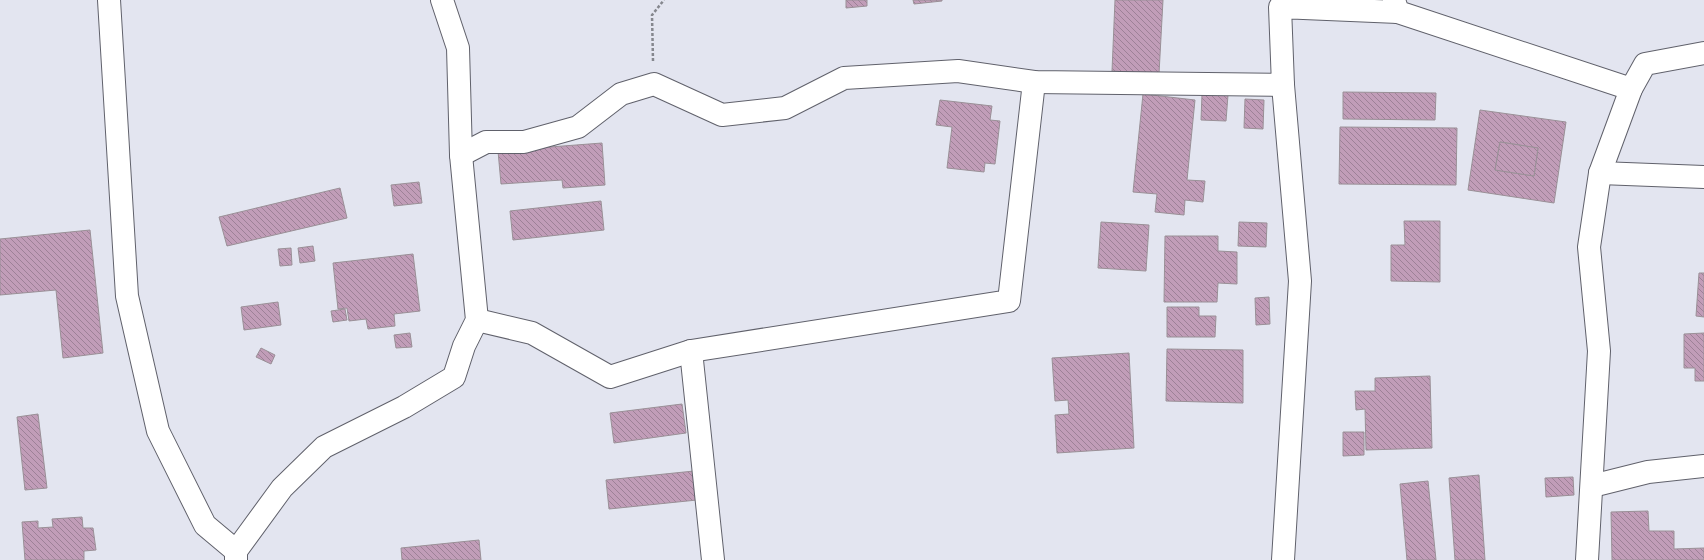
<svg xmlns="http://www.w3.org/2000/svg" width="1704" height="560" viewBox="0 0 1704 560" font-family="Helvetica,sans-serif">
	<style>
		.building { fill: url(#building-back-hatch); stroke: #9a9097; fill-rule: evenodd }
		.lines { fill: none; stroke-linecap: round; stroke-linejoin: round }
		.minor-casing { stroke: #60616b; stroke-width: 24 }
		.path { stroke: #85878e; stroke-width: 2.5; stroke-dasharray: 3 2; stroke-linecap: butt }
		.minor { stroke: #fff; stroke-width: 22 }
	</style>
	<defs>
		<pattern id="building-back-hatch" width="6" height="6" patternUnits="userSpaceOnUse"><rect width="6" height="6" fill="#c19db8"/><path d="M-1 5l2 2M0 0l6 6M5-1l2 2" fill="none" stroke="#9d8197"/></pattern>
	</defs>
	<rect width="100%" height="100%" fill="#e3e5f0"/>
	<!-- building -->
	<g class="building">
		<path d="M846 0H867V6L846 8Z"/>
		<path d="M913 0H942V1L914 4Z"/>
		<path d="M1115 0H1163L1159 74 1112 71Z"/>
		<path d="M1343 92 1436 93 1435 120 1343 119Z"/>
		<path d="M1143 94 1195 100 1187 180 1205 181 1203 202 1185 200 1184 215 1155 212 1157 194 1133 192Z"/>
		<path d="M1202 94 1228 95 1226 121 1201 120Z"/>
		<path d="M1245 99 1264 100 1263 129 1244 128Z"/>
		<path d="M940 100 992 106 990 120 1000 121 995 164 985 163 984 172 947 168 952 127 936 125Z"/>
		<path d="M1480 110 1566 122 1554 203 1468 190ZM1500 142 1538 148 1534 176 1495 170Z"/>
		<path d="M1340 127 1457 128 1456 185 1339 184Z"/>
		<path d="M1500 142 1538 148 1534 176 1495 170Z"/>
		<path d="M602 143 605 185 563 188 562 180 501 184 498 151Z"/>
		<path d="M419 182 422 203 394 206 391 185Z"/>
		<path d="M340 188 347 218 227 246 219 217Z"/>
		<path d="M601 201 604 230 513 240 510 211Z"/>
		<path d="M1404 221H1440V282L1391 281V245H1405Z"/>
		<path d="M1101 222 1149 225 1146 271 1098 268Z"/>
		<path d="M1239 222 1267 223 1266 247 1238 246Z"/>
		<path d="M90 230 103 353 63 358 56 290 0 295V239Z"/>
		<path d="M1165 236H1218V251L1237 252V284L1218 283 1217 302H1164Z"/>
		<path d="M313 246 315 261 300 263 298 248Z"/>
		<path d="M291 248 292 265 280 266 278 249Z"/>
		<path d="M413 254 420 311 394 314 395 326 368 329 366 319 349 321 347 308 338 309 333 263Z"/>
		<path d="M1699 273H1704V317L1696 316Z"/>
		<path d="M1269 297 1270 324 1256 325 1255 298Z"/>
		<path d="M278 302 281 325 244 330 241 307Z"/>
		<path d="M1167 307H1199V316H1216L1215 337H1167Z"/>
		<path d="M345 309 347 320 333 322 331 311Z"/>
		<path d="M410 333 412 347 396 348 394 335Z"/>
		<path d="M1704 333V381H1695V368H1684V334Z"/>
		<path d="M261 348 275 355 271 364 256 357Z"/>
		<path d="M1167 349 1243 350V403L1166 401Z"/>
		<path d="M1129 353 1134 448 1057 453 1055 415 1069 414 1068 400 1055 401 1052 358Z"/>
		<path d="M1430 376 1432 448 1366 450 1365 409 1356 410 1355 391H1375V378Z"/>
		<path d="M682 404 686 433 614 443 610 413Z"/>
		<path d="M38 414 47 488 25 490 17 417Z"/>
		<path d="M1343 432H1364V455L1343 456Z"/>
		<path d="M694 471 697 500 609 509 606 480Z"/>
		<path d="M1479 475 1485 560H1455L1449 478Z"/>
		<path d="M1573 477 1574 495 1546 497 1545 478Z"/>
		<path d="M1428 481 1436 560H1407L1400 484Z"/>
		<path d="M1648 511 1649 531H1674V549L1704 548V560H1612L1611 512Z"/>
		<path d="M82 517 83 528H93L96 550 84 551V560H25L22 522 38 521V528L53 527 52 519Z"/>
		<path d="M479 540 481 560H402L401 548Z"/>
	</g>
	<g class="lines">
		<defs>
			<g id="minor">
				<path d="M109 0 127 296 158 431 205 525 236 551"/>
				<path d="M1394 0 1398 12 1631 89"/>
				<path d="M461 155 486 142H524L578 127 621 94 654 84 722 115 785 108 844 78 958 71 1034 82 1283 85 1280 7 1398 12"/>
				<path d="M1600 173 1704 177"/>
				<path d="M477 320 532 333 610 377 691 351 1009 301 1034 82"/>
				<path d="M691 351 713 560"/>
				<path d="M1592 486 1648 472 1704 466"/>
				<path d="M236 560V551L282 488 324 447 404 407 454 377 464 346 477 320 461 155 458 48 442 0"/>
				<path d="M1283 560 1300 281 1283 85"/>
				<path d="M1587 560 1599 351 1589 247 1600 173 1631 89 1645 64 1704 53"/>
			</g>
		</defs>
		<!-- minor casing -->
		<use href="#minor" class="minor-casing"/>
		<!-- path -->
		<path class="path" d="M653 61 652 15 664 0"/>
		<!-- minor -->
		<use href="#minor" class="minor"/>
	</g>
</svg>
